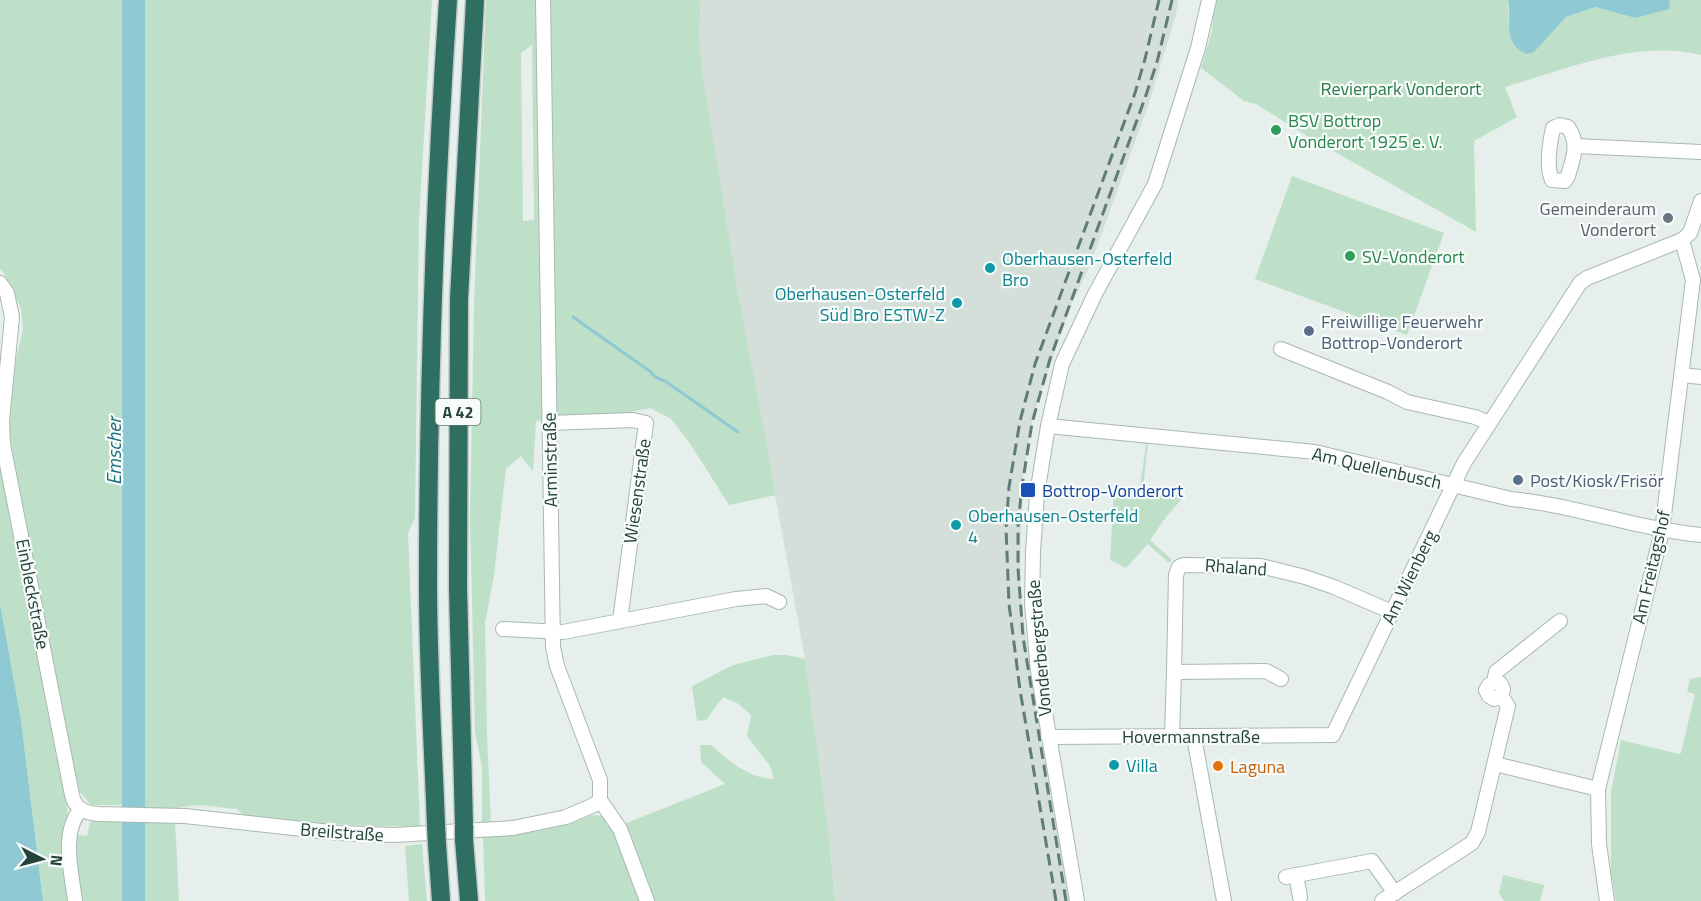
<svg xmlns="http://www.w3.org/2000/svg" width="1701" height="901" viewBox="0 0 1701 901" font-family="'Titillium Web',sans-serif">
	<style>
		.built { fill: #d4dfda }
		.green { fill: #bfe0c8; fill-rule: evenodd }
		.water { fill: #8ec9d4 }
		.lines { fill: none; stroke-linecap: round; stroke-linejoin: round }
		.stream { stroke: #8ec9d4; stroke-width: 3 }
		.minor-casing { stroke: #a8b8b2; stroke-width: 16 }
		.highway-casing { stroke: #c2cac8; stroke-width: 21 }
		.minor { stroke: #fff; stroke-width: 14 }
		.highway { stroke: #2f6f62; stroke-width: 18 }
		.rail { stroke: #5f7d75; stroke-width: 3; stroke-dasharray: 12 6; stroke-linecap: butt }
		.highway-bridge-casing { stroke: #c2cac8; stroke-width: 21; stroke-linecap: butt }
		.highway-bridge { stroke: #2f6f62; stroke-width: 18 }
		.leisure-dot { fill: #2e9e5b; stroke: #f7fbf9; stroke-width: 2 }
		.worship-dot { fill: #6b7280; stroke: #f7fbf9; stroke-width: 2 }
		.culture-dot { fill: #0f9aa8; stroke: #f7fbf9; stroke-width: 2 }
		.service-dot { fill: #5c6f8a; stroke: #f7fbf9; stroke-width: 2 }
		.transit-dot { fill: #1a4fb4; stroke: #f7fbf9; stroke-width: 2 }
		.food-dot { fill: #e8710a; stroke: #f7fbf9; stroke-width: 2 }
		.labels { text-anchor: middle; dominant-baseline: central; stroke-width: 4.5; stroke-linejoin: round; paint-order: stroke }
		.shield { fill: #f7fbf9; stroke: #637a73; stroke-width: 1.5 }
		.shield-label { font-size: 16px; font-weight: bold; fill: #24423a }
		.park-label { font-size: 18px; fill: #2d7a4b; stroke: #f7fbf9 }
		.leisure-label { font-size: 18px; fill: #27864d; stroke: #f7fbf9; text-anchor: start }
		.worship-label { font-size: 18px; fill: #5b616d; stroke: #f7fbf9; text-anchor: end }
		.culture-label { font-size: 18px; fill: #0d838f; stroke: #f7fbf9; text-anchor: start }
		.service-label { font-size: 18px; fill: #4e5e75; stroke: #f7fbf9; text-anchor: start }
		.street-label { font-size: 18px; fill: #24423a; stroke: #f7fbf9 }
		.transit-label { font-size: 18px; fill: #164399; stroke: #f7fbf9; text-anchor: start }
		.food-label { font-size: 18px; fill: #c56008; stroke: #f7fbf9; text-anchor: start }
		.water-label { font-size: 20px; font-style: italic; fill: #1c6f80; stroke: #f7fbf9 }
	</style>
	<rect width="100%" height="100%" fill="#e6efeb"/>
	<!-- built -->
	<path class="built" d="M701 0H1178L1176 15 1149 103 1090 266 1069 310 1033 416 1022 483 1020 587 1025 631 1040 735 1069 901H835L828 827 805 659 739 297 703 77 699 35Z"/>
	<!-- green -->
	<g class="green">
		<path d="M0 0H122L123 805H91L79 791 13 456 8 416 17 355 23 329 21 308 4 273 0 269Z"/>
		<path d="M145 0H432L419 220 415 518 408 533 420 826C360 827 302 823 243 815L237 809 199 805 168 809 145 808Z"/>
		<path d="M486 0H701L699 35 703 77 739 297 776 495 729 505 689 442 671 419 650 408 611 416 536 421 533 471 521 456 506 469 494 575 485 623 487 736 491 823H482V767L475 732 470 519 474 304ZM532 45 534 220 523 221 521 53Z"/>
		<path d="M1215 0H1508L1509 26 1527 54 1534 51 1566 17 1595 7 1635 18 1669 4 1670 0H1701V55C1637 39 1566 69 1505 87L1517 117 1474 141 1476 232 1307 136 1256 104 1244 101 1201 68 1212 31Z"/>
		<path d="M1292 176 1444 233 1407 335 1255 279Z"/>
		<path d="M1146 443H1148L1143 488 1183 498 1166 517 1150 540 1172 560 1169 563 1148 544 1126 568 1110 560 1114 487 1140 488Z"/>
		<path d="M0 452 67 803 68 834 87 836 90 822 123 821 122 901H43L21 720 0 604Z"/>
		<path d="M773 655H787L805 659 828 827 835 901H652L624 824 725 784 701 762 700 745H711C729 761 748 778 774 779L770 766 747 736 751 715 737 703 723 697 706 720 697 721 692 686 733 665Z"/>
		<path d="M1701 677V901H1616L1611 873V792L1621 740 1679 754 1681 753 1695 694 1687 692 1690 679Z"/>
		<path d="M592 815C603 815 606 818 613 826L642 901H485L483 837C519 835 560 830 592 815Z"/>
		<path d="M175 820 179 901H145V821Z"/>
		<path d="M422 844 427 901H409L405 846Z"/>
		<path d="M1503 875 1544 885 1540 901H1504L1499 893Z"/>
	</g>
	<!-- water -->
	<g class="water">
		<rect x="122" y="0" width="23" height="901"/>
		<path d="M1508 0H1670L1669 9 1635 18 1595 7 1566 17 1534 52 1527 54C1502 44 1512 21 1508 0Z"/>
		<path d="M0 604 21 720 43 901H0Z"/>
	</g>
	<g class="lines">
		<!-- stream -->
		<path class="stream" d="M573 317 651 372 655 377 665 381 738 432"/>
		<defs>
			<g id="minor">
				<path d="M543 0 553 647 557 666 600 780V800L620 829 647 901"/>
				<path d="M1560 125 1568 127C1580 145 1573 157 1568 176L1565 181 1552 180C1546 167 1550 142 1553 128Z"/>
				<path d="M1576 146 1701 152"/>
				<path d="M0 283 7 293 12 317 2 421 3 444 72 795C75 809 85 813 98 814L185 816 339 833 394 835 513 828 566 817 594 805 600 800"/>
				<path d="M1281 349 1388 392 1407 402 1475 417 1489 423"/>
				<path d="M1682 375 1701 377"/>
				<path d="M549 423 633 420 646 423 620 621"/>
				<path d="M1048 426 1315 452 1511 499C1575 505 1637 529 1701 535"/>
				<path d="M503 629 563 632 736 599 766 596 779 602"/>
				<path d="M1174 672 1176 575 1179 567 1183 565 1261 566 1305 577 1334 587 1392 612"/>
				<path d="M1494 682 1496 672 1560 621"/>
				<path d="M1048 737 1333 735 1464 463 1580 283 1587 278 1682 240"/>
				<path d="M1172 737 1174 672 1266 671 1281 679"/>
				<path d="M1194 737 1224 901"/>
				<path d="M1495 764 1598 789"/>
				<path d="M1296 875 1300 897"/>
				<path d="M1286 877 1372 861 1395 893"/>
				<path d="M75 901C72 873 60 833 81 809"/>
				<path d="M1077 901 1038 671 1032 604 1033 551 1037 494 1048 426 1062 364 1095 294 1155 184 1198 48 1209 0"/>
				<path d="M1382 901 1472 843 1478 832 1508 706 1501 696 1503 689 1500 683 1494 682 1489 685 1486 690 1489 696 1494 699 1501 696"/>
				<path d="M1607 901 1599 844 1598 789 1662 531 1693 280 1682 240 1690 233 1701 201"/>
			</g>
			<g id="highway">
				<path d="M436 825C433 745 428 665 428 585 428 390 435 195 448 0"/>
				<path d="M464 825 458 588 459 299 475 0"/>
				<path d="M464 840 469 901"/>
				<path d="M437 844 441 901"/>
			</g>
		</defs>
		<!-- minor casing -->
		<use href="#minor" class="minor-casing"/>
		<!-- highway casing -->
		<use href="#highway" class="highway-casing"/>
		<!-- minor -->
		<use href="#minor" class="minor"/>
		<!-- highway -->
		<use href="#highway" class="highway"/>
		<!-- rail -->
		<g class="rail">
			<path d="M1056 901 1020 690 1009 604 1006 528 1009 487 1020 421 1035 364 1135 93 1145 59 1159 0"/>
			<path d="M1066 901 1023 637 1018 568V526L1022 486 1032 423 1050 359 1145 98 1157 62 1172 0"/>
		</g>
		<defs>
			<g id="highway-bridge">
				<path d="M436 825 437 844"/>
				<path d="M464 825V840"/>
			</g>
		</defs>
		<!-- highway-bridge casing -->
		<use href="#highway-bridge" class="highway-bridge-casing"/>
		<!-- highway-bridge -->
		<use href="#highway-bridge" class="highway-bridge"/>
	</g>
	<!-- markers -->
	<g class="leisure-dot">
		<circle cx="1276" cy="130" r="6"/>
		<circle cx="1350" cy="256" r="6"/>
	</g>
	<circle class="worship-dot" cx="1668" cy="218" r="6"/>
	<g class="culture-dot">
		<circle cx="990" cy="268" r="6"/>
		<circle cx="957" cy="303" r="6"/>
		<circle cx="956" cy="525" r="6"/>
		<circle cx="1114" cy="765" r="6"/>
	</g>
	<g class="service-dot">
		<circle cx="1309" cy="331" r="6"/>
		<circle cx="1518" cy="480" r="6"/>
	</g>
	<rect class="transit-dot" x="1020" y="482" width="16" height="16" rx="3"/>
	<circle class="food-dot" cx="1218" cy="766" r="6"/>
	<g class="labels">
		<!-- shield labels -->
		<rect class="shield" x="435.5" y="399" width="45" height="26" rx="4.5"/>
		<g class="shield-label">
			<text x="458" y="412">A 42</text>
		</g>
		<!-- park labels -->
		<g class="park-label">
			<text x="1401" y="88">Revierpark Vonderort</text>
		</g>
		<!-- leisure labels -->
		<g class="leisure-label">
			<text x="1288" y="120">BSV Bottrop<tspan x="1288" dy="21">Vonderort 1925 e. V.</tspan></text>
			<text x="1362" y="256">SV-Vonderort</text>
		</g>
		<!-- worship labels -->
		<g class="worship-label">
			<text x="1656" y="208">Gemeinderaum<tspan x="1656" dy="21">Vonderort</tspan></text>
		</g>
		<!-- culture labels -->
		<g class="culture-label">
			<text x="1002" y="258">Oberhausen-Osterfeld<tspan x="1002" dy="21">Bro</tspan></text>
			<text x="945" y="293" text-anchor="end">Oberhausen-Osterfeld<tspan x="945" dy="21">Süd Bro ESTW-Z</tspan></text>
			<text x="968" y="515">Oberhausen-Osterfeld<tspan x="968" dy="21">4</tspan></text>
			<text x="1126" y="765">Villa</text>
		</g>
		<!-- service labels -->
		<g class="service-label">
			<text x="1321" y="321">Freiwillige Feuerwehr<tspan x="1321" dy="21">Bottrop-Vonderort</tspan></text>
			<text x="1530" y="480">Post/Kiosk/Frisör</text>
		</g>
		<!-- street labels -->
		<g class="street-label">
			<text transform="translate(550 460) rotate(-91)">Arminstraße</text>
			<text transform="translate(1377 468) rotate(13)">Am Quellenbusch</text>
			<text transform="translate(637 491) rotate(-82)">Wiesenstraße</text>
			<text transform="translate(1236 567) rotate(4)">Rhaland</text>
			<text transform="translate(1651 567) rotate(-77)">Am Freitagshof</text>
			<text transform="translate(1409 577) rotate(-64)">Am Wienberg</text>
			<text transform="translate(33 594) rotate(79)">Einbleckstraße</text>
			<text transform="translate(1039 648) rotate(-95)">Vonderbergstraße</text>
			<text x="1191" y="736">Hovermannstraße</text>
			<text transform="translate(342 832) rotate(4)">Breilstraße</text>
		</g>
		<!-- transit labels -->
		<g class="transit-label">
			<text x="1042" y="490">Bottrop-Vonderort</text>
		</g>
		<!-- food labels -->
		<g class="food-label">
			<text x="1230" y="766">Laguna</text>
		</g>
		<!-- water labels -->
		<g class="water-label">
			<text transform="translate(113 451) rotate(-90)">Emscher</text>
		</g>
	</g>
	<!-- north arrow -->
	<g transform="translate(42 859) rotate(96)" stroke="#f7fbf9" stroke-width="4.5" paint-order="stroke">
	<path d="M0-4.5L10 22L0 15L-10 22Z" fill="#24423a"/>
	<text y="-9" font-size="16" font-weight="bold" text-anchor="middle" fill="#24423a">N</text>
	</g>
</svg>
